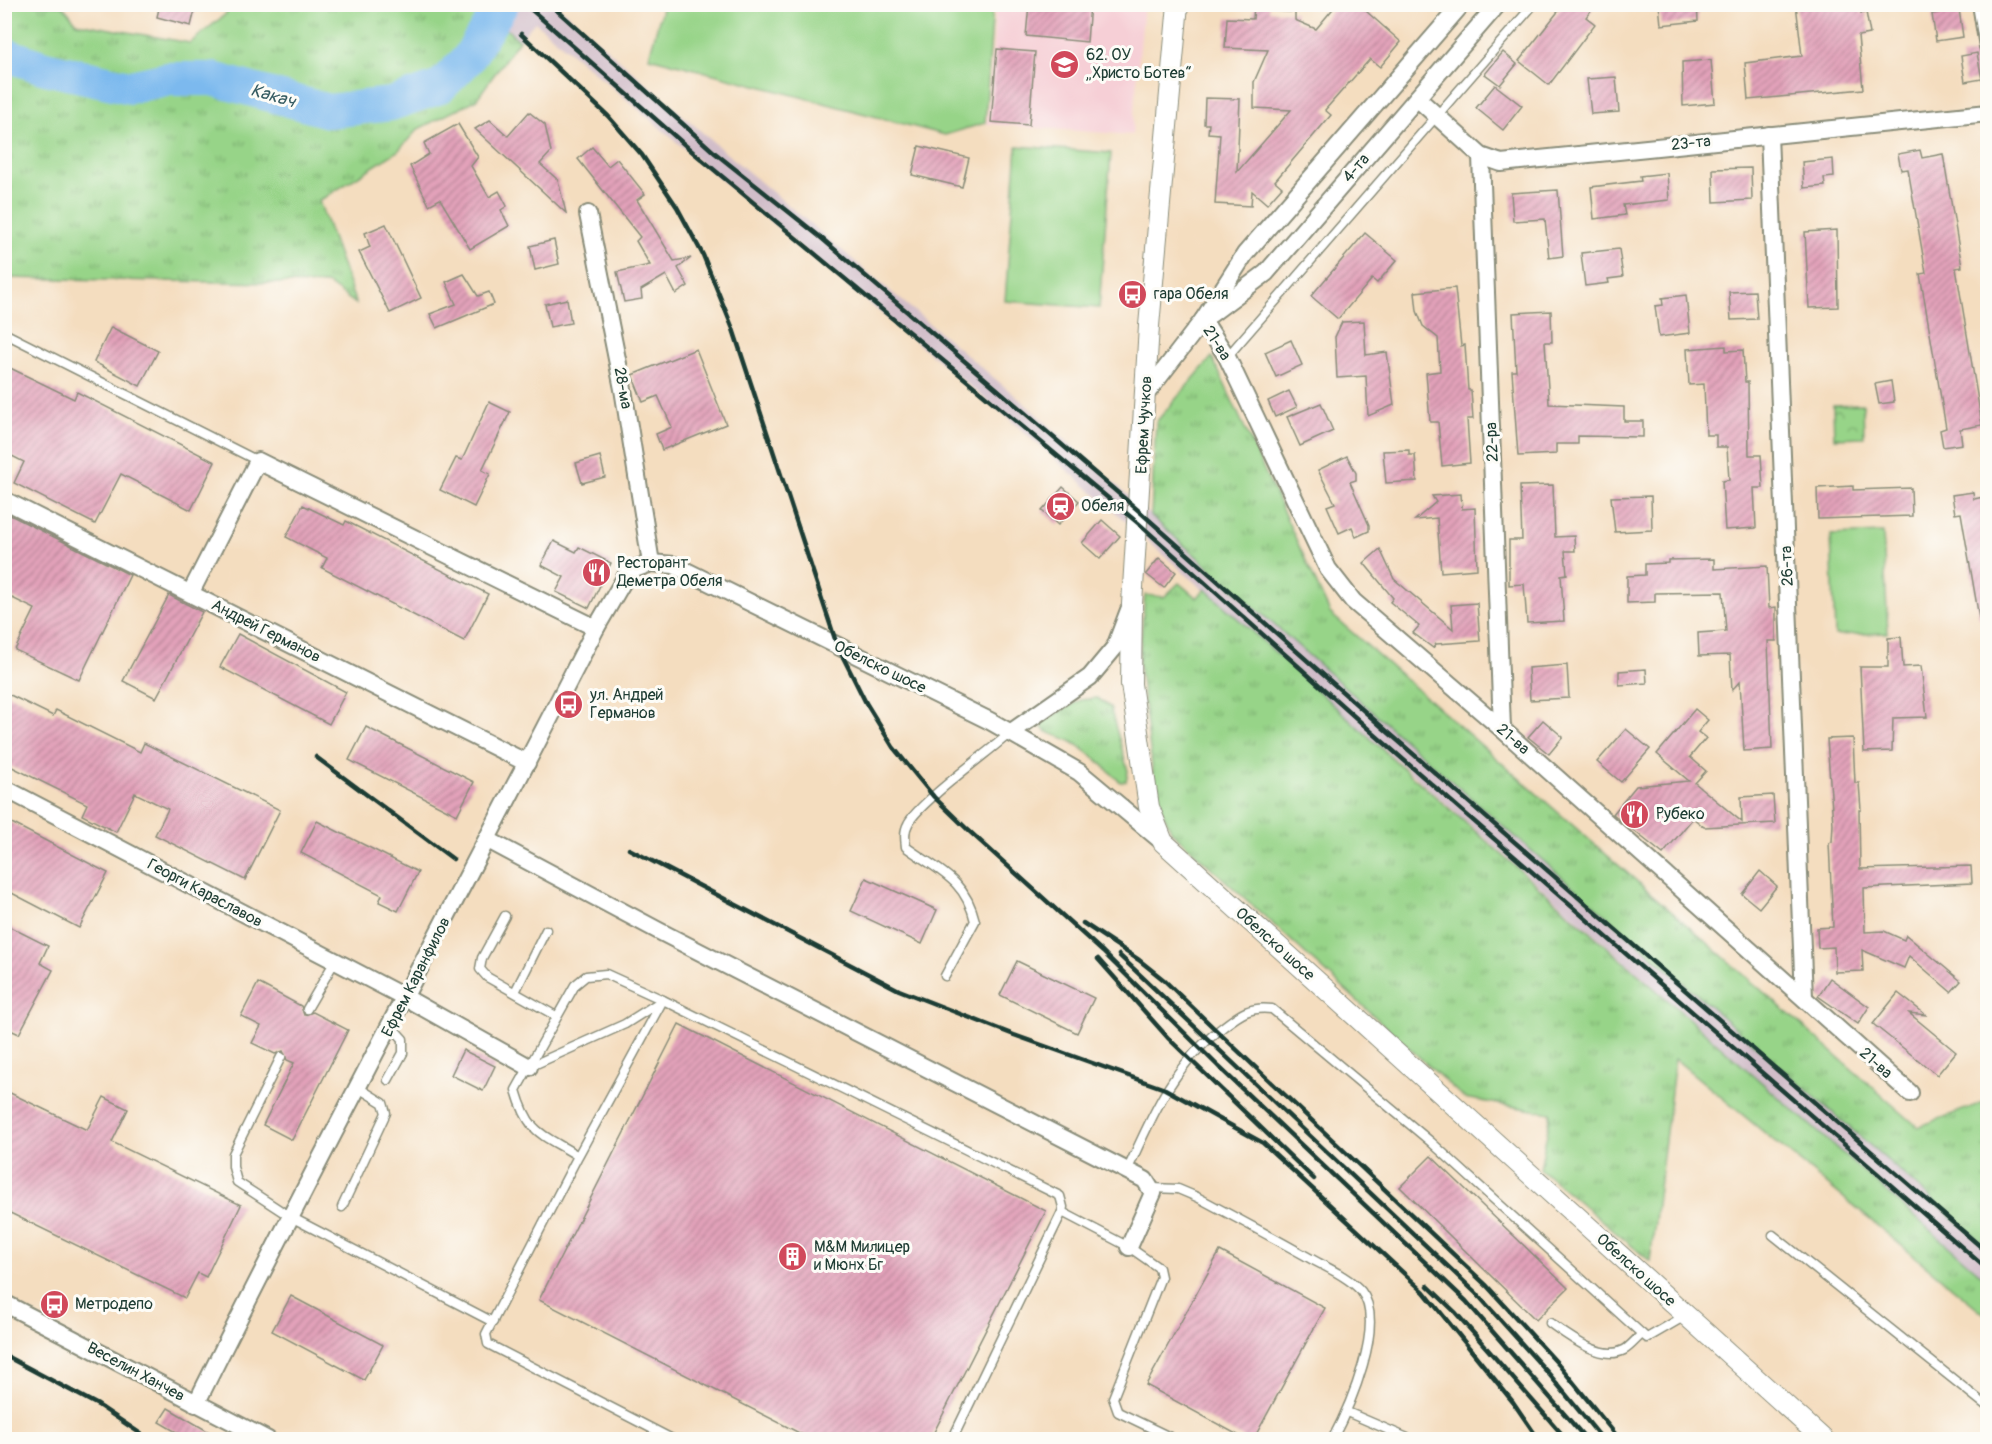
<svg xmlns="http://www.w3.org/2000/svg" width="1992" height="1444" viewBox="0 0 1992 1444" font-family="Pangolin,sans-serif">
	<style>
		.built { fill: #f6cfd6 }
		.industrial { fill: #d1bdc9 }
		.grass { fill: url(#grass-tufts); stroke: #5b885e; stroke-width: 1.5 }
		.park { fill: url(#park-crowns); stroke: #5b885e; stroke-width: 1.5 }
		.pitch { fill: #97d488; stroke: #5b885e; stroke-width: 1.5 }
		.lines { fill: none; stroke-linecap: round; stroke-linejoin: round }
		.river { stroke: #7bb9ee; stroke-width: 34 }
		.building { fill: url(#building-hatch) }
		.service-casing { stroke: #8a8d7a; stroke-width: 11 }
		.minor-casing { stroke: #8a8d7a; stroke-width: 20 }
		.tertiary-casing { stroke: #8a8d7a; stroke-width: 22 }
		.service { stroke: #fff; stroke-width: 8 }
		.minor { stroke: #fff; stroke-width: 16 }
		.tertiary { stroke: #fff; stroke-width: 20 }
		.rail { stroke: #1f3d34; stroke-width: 4.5 }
		.labels { text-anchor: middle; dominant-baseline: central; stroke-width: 6; stroke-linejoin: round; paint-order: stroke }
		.poi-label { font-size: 16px; fill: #1f3d34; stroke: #fdfcf7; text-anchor: start }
		.street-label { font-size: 16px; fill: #1f3d34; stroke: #fdfcf7 }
		.water-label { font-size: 18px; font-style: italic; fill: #365c62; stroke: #fdfcf7 }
	</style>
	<defs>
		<pattern id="grass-tufts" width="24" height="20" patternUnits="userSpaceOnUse" patternTransform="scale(1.5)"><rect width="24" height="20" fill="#97d488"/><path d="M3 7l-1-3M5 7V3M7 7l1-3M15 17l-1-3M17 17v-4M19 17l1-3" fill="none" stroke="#7bad70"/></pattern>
		<pattern id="park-crowns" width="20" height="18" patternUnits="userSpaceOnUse" patternTransform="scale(1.5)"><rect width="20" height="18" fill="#97d488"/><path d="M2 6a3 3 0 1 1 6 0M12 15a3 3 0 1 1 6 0" fill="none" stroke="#7bad70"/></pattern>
		<pattern id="building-hatch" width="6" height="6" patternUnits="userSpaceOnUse" patternTransform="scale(1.5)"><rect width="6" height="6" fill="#e3a2ba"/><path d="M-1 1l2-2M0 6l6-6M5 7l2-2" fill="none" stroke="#b78598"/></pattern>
	</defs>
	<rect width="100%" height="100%" fill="#fdfcf7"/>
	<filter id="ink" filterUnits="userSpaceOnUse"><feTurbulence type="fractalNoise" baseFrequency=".0167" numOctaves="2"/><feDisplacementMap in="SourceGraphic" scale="12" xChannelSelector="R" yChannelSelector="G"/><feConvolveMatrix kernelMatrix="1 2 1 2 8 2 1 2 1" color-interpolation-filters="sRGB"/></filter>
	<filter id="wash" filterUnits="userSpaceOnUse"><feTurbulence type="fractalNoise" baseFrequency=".008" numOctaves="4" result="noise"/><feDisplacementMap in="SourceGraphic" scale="24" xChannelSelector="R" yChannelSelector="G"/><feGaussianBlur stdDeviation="1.35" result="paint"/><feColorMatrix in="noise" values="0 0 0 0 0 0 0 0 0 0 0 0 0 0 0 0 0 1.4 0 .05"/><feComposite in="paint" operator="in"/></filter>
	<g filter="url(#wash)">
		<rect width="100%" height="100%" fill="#f4ddbf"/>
		<!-- built -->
		<path class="built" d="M996 5H1144L1132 135 987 124Z"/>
		<!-- industrial -->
		<path class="industrial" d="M478 5H557L727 154 1024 403 1432 764 1987 1247V1280L1007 417 809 254 535 22 519 40Z"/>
		<!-- grass -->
		<g class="grass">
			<path d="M5 4 62 5 77 23 190 43 227 13 225 5H478L519 40 476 100 418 129 398 151 319 201 356 304 328 284 5 278Z"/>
			<path d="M1212 357 1330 613 1918 1127 1987 1101V1247L1432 764 1151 516 1156 422Z"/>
			<path d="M1179 583 1197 598 1205 589 1412 776 1987 1280V1316L1675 1059 1650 1261 1540 1169 1551 1113 1464 1098 1172 832 1156 797 1139 662 1145 595 1164 597Z"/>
			<path d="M1097 698 1110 707 1128 771 1126 781 1120 782C1105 767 1090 752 1072 742 1062 736 1051 736 1042 728L1043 721 1080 700Z"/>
		</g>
		<!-- park -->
		<path class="park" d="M1863 404 1864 437 1834 438 1833 405Z"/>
		<!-- pitch -->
		<g class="pitch">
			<path d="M663 5H993L985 123 945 135 649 57Z"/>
			<path d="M1017 146 1111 153 1099 308 1005 301Z"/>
			<path d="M1883 533 1888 633 1835 635 1831 535Z"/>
		</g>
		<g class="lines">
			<!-- river -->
			<path class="river" d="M4 54 45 68 130 87 167 79H213L329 111 391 104 440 87 468 59 502 4"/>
		</g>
		<g id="blocks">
			<!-- building -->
			<g class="building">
				<path d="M160 4 195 10 191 26 157 17Z"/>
				<path d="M1029 4H1090L1087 42 1026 36Z"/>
				<path d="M1254 4H1269V11L1295 12V20L1316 29 1337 4H1358L1401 42 1380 67 1370 59 1325 110 1331 115 1275 181 1282 187 1267 204 1252 191 1251 206 1215 204 1220 134 1208 133 1209 124H1204L1205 98 1240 99 1237 172 1291 110 1254 108V82L1268 50 1225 48 1227 18 1253 19Z"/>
				<path d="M1564 4H1596L1586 17 1595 24 1549 85 1519 61Z"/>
				<path d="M1659 4H1697L1698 21 1661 25Z"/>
				<path d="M1796 4H1817L1818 7 1860 4 1861 13 1866 12 1870 34 1858 36 1863 89 1748 100 1745 63 1802 56Z"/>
				<path d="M1959 9 1963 37 1936 41 1932 14Z"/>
				<path d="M997 49 1035 52 1029 125 991 122Z"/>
				<path d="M1503 52 1517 64 1500 85 1485 74Z"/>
				<path d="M1977 53 1982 79 1965 82 1961 56Z"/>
				<path d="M1711 60 1715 103 1683 106 1682 62Z"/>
				<path d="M1616 77 1619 112 1591 114 1587 79Z"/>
				<path d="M1495 85 1522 106 1503 130 1476 108Z"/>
				<path d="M529 112 545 125 551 152 540 164 558 180 566 213 475 129 490 120 508 136Z"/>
				<path d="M458 124 478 157 471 166 489 197 499 191 507 206 501 210 509 226 470 249 440 199 429 205 410 166 429 154 424 143Z"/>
				<path d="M919 146 969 158 962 187 912 175Z"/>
				<path d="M592 147 608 166 617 159 645 194 637 200 674 261 691 258 678 268 688 286 676 294 666 275 641 290 642 299 624 302 617 272 650 265 636 241 640 237 578 159Z"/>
				<path d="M1920 150 1922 158 1943 154 1962 267 1956 268 1982 425 1960 429 1962 444 1943 447 1940 430 1946 428 1920 274 1926 273 1908 169 1901 170 1898 154Z"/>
				<path d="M1833 159 1834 177 1824 178 1825 186 1804 188 1802 162Z"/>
				<path d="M1751 168 1752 200 1714 202 1713 169Z"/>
				<path d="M1667 173 1669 200 1623 205 1625 215 1594 219 1591 187 1641 181 1640 176Z"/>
				<path d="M1558 190 1563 256 1549 258 1545 219 1513 221 1511 193Z"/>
				<path d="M386 224 421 298 390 313 359 252 370 247 365 233Z"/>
				<path d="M1837 230 1838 307 1809 308 1805 232Z"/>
				<path d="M1365 233 1397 260 1377 283 1372 279 1338 319 1311 296Z"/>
				<path d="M554 240 559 264 535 270 530 246Z"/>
				<path d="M1619 249 1623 277 1608 279 1609 283 1585 286 1581 253Z"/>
				<path d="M464 274 478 296 489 292 494 304 437 328 430 314 456 304 446 282Z"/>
				<path d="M1455 288 1461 346 1465 345 1468 390H1471L1473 419H1467L1470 463 1442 466 1438 422H1430L1426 373 1440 371 1438 338 1423 326 1417 311 1415 292Z"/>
				<path d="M1755 291 1757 319 1731 320 1729 292Z"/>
				<path d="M1686 295 1690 333 1659 337 1655 306 1663 305 1662 298Z"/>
				<path d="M567 299 571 323 550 327 545 304Z"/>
				<path d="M1551 311 1552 342H1545L1549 404 1624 407V421H1643V437L1578 436V444H1556V454L1518 456 1512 371H1516L1513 313Z"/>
				<path d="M1364 321 1366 355 1387 352 1394 405 1368 416 1366 376 1337 378 1335 337 1342 322Z"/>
				<path d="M111 327 158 351 140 386 94 362Z"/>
				<path d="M1291 340 1302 365 1276 377 1265 352Z"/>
				<path d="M1726 346V351L1743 350 1745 382H1748L1749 455H1761L1763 488H1754L1756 528 1725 530 1722 481 1729 480 1727 447H1716V435H1706L1704 384 1689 385 1687 349Z"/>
				<path d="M696 349 726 424 662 450 656 434 672 427 658 396 643 402 632 375Z"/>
				<path d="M4 365 74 399 77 392 215 462 191 510 121 474 95 524 14 483 24 462 4 452Z"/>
				<path d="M1891 381 1894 402 1879 404 1875 384Z"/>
				<path d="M1289 391 1297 407 1275 417 1268 401Z"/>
				<path d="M489 402 510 412 482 470 490 474 474 507 440 490 456 458 462 460Z"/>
				<path d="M1321 403 1333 431 1300 446 1287 417Z"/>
				<path d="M1409 450V455H1415L1417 481 1386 483 1383 451Z"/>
				<path d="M600 456 605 477 582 483 576 463Z"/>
				<path d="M1347 456 1356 473V480L1350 482 1369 525V531L1356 537 1352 527 1339 533 1327 506 1335 503 1318 470Z"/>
				<path d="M1553 485 1555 537 1574 536 1575 551H1565L1567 574 1561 575 1564 621 1527 623 1524 584 1509 585V540H1522L1520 486Z"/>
				<path d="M1853 486V490L1911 488 1912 516 1818 519 1817 488Z"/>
				<path d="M1063 487 1079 501 1058 525 1042 511Z"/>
				<path d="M1973 492 1974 499 1988 496V618H1979L1961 513 1955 514 1952 495Z"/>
				<path d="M1461 494 1462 509 1475 508 1477 569 1441 572 1437 518 1415 520 1436 502 1432 496Z"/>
				<path d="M1651 496 1652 530 1615 532 1611 497Z"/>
				<path d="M303 505 344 525 346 521 488 594 464 641 322 568 327 558 286 537Z"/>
				<path d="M4 512 130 575 79 680 15 650 35 609 4 594Z"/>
				<path d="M1102 520 1120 536 1100 559 1082 543Z"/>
				<path d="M554 541 576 552 579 547 611 563 589 608 556 592 564 577 541 565Z"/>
				<path d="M1380 549 1394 579 1453 629 1451 605 1477 603 1480 641 1436 644 1433 648 1413 633 1419 626 1390 602 1393 598 1364 563Z"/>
				<path d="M1159 558 1176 572 1164 588 1146 574Z"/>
				<path d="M1714 559V569L1767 566 1769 608 1776 607V641H1768L1772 749 1744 751 1740 681 1732 690 1730 655 1699 656 1698 633 1726 631 1723 592 1655 593V602L1627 603V576L1645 575V564L1668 563V560Z"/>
				<path d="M169 595 202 612 156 698 123 681Z"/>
				<path d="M238 634 346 692 329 724 220 667Z"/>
				<path d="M1901 637 1903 667 1921 666 1927 717 1893 718 1892 751 1864 752 1860 667H1888V638Z"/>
				<path d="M1567 665 1569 698 1530 700 1528 668Z"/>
				<path d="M1646 669 1647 683 1619 685V671Z"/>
				<path d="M4 692 53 716 56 710 140 752 144 743 280 810 245 880 155 835 168 809 135 793 116 832 82 815 87 804 4 763Z"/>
				<path d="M1695 709 1708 720 1698 732 1706 738 1690 757 1706 771 1695 783 1742 822 1741 797 1773 795 1775 823 1704 827 1693 818 1663 854 1613 814 1636 786 1689 781 1657 754Z"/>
				<path d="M1543 720 1563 737 1549 754 1528 737Z"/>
				<path d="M366 727 474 782 457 815 349 760Z"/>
				<path d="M1626 729 1650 749 1621 782 1597 762Z"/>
				<path d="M1853 738 1855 783H1859L1861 810H1859L1860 869 1971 866 1972 883 1864 888 1865 932 1884 931 1904 940 1906 935 1961 981 1951 992 1909 956 1904 968 1862 950 1863 971 1835 972 1834 947 1818 948 1817 928 1833 927 1829 843 1832 842 1833 824 1827 739Z"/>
				<path d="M4 819 108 873 79 928 4 889Z"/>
				<path d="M317 821 418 872 398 911 379 902 382 895 301 853Z"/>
				<path d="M1760 871 1777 886 1759 908 1742 894Z"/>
				<path d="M866 878 937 910 922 944 851 911Z"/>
				<path d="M4 924 48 946 40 963 53 970 19 1034 4 1027Z"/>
				<path d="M1017 961 1094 998 1077 1033 1000 995Z"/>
				<path d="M1830 978 1869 1007 1858 1024 1818 996Z"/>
				<path d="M258 983 301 1006 304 1015 313 1012 348 1030 292 1140 263 1125 294 1063 287 1060 283 1051 275 1054 252 1043 261 1026 241 1016Z"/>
				<path d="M1898 993 1926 1015 1909 1013 1956 1052 1937 1075 1873 1024Z"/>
				<path d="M679 1024 1046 1211 930 1440H813L539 1300Z"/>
				<path d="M463 1050 495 1066 483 1091 451 1075Z"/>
				<path d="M4 1090 87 1130 104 1097 128 1109 112 1142 241 1205 206 1277 198 1273 185 1298 4 1210Z"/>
				<path d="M1431 1156 1568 1288 1536 1320 1400 1187Z"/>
				<path d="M1220 1251 1325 1308 1253 1440H1247L1146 1385Z"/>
				<path d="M291 1296 383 1345 364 1380 272 1331Z"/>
				<path d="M168 1408 223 1440H190L159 1422Z"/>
			</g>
		</g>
	</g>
	<g filter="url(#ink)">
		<use href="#blocks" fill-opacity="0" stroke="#8a8d7a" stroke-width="1.5"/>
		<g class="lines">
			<defs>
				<g id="service">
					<path d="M4 333 258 461"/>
					<path d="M1227 357 1534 4"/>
					<path d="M505 916 482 958 480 969 487 977 556 1016"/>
					<path d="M945 976 975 921C965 879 939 871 906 847 905 839 904 831 908 824 917 804 990 751 1010 733"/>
					<path d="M515 992 546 930"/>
					<path d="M307 1009 335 961"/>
					<path d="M281 1057 233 1154V1167L237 1182 289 1216 493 1322"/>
					<path d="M529 1067 625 1024 663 1000 1060 1196 1063 1207 1062 1212 952 1440"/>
					<path d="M388 1080 403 1053V1039L391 1026"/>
					<path d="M578 1156 663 1000 606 974 586 976 575 985 516 1090C529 1135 541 1133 578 1156L486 1334 488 1344 674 1440"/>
					<path d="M1127 1171C1153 1114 1172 1066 1223 1027 1240 1014 1250 1006 1272 1009L1431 1142 1642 1334 1647 1338 1685 1316"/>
					<path d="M1152 1188 1178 1189 1197 1197C1233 1216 1270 1236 1306 1256 1323 1266 1348 1276 1361 1291 1387 1323 1349 1408 1332 1440"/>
					<path d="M342 1207 386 1113 383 1103 357 1087"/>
					<path d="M1062 1212 1129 1247 1159 1268 1161 1277 1113 1398 1118 1412 1176 1440"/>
					<path d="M1773 1235 1988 1407"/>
					<path d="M1550 1323C1567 1335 1601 1362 1624 1350 1630 1347 1636 1339 1642 1334"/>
					<path d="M1347 1412 1412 1440"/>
				</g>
				<g id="minor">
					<path d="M1981 4 1988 47"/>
					<path d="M1417 98 1481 156 1501 163 1988 113"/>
					<path d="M1769 135 1804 998"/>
					<path d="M1481 156 1502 729"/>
					<path d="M588 214 623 389 651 563"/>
					<path d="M1211 314 1266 273 1498 4"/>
					<path d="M1203 320 1227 357 1328 569 1353 601 1502 729 1910 1093"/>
					<path d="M1146 394 1203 320 1245 254 1462 4"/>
					<path d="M4 500 527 763"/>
					<path d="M191 592 258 461 596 628"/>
					<path d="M1010 733 1090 677 1115 647 1129 610"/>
					<path d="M4 788 406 998 529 1067"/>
					<path d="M488 840 659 931 1145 1180 1153 1193 1129 1247"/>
					<path d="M4 1303 268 1440"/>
					<path d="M196 1404C325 1143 464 887 596 628L629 571 651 563 674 565 990 721 1079 772 1163 842"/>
				</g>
				<path id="tertiary" d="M1178 4 1149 326 1132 604 1131 684 1149 807 1163 842 1824 1440"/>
			</defs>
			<!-- service casing -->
			<use href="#service" class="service-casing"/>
			<!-- minor casing -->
			<use href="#minor" class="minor-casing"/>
			<!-- tertiary casing -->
			<use href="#tertiary" class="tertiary-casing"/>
			<!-- service -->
			<use href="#service" class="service"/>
			<!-- minor -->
			<use href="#minor" class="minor"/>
			<!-- tertiary -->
			<use href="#tertiary" class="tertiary"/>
			<!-- rail -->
			<g class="rail">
				<path d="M525 4 694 153 1138 523 1374 734 1988 1270"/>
				<path d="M550 4 715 153 819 236 1139 511 1381 726 1988 1253"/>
				<path d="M521 34 608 116 642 155 677 207 703 255 733 329 837 645 866 703 893 747 934 797 968 830 1103 952 1219 1067 1466 1301 1587 1440"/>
				<path d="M316 757 453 859"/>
				<path d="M629 849 899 990 1014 1035 1165 1089 1263 1143 1424 1292 1513 1402 1539 1440"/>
				<path d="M1083 923 1139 960 1164 980 1217 1031 1487 1286 1560 1366 1620 1440"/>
				<path d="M1119 955 1477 1294 1549 1374 1603 1440"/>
				<path d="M1098 959 1169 1039 1314 1179"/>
				<path d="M1428 1286 1455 1312 1567 1440"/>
				<path d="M4 1355 98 1405 150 1440"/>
			</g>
		</g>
	</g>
	<!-- icons -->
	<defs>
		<symbol id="school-disc" viewBox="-11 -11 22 22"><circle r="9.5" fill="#d1495b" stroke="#fdfcf7"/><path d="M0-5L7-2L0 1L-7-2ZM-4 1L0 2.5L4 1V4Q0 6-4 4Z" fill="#fff"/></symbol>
		<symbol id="bus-disc" viewBox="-11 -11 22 22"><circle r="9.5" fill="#d1495b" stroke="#fdfcf7"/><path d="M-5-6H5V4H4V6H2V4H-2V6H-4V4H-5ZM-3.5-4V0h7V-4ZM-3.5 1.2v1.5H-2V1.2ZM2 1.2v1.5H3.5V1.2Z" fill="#fff"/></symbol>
		<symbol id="station-disc" viewBox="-11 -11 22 22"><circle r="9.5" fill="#d1495b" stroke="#fdfcf7"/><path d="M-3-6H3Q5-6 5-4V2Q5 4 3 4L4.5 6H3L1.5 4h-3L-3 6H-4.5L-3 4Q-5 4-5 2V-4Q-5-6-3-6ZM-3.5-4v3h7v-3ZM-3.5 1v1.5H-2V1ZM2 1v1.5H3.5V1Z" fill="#fff"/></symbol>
		<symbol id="restaurant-disc" viewBox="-11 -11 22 22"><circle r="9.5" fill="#d1495b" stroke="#fdfcf7"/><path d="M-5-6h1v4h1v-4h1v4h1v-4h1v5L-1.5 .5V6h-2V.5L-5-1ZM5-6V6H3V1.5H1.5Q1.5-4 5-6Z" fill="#fff"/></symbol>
		<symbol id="building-disc" viewBox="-11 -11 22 22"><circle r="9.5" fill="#d1495b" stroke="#fdfcf7"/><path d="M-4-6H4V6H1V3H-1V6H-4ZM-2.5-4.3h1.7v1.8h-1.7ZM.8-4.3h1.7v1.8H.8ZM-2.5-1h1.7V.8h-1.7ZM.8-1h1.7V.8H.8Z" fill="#fff"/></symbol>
	</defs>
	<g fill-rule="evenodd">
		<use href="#school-disc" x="1048" y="48" width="33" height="33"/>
		<use href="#bus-disc" x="1116" y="278" width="33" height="33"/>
		<use href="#station-disc" x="1044" y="490" width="33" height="33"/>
		<use href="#restaurant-disc" x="580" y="556" width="33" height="33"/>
		<use href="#bus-disc" x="552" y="688" width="33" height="33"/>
		<use href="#restaurant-disc" x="1618" y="798" width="33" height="33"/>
		<use href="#building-disc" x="776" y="1240" width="33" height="33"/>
		<use href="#bus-disc" x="38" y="1288" width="33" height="33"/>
	</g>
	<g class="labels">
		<!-- poi labels -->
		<g class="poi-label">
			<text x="1086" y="55">62. ОУ<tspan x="1086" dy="18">„Христо Ботев“</tspan></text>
			<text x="1154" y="294">гара Обеля</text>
			<text x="1081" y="506">Обеля</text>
			<text x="617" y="563">Ресторант<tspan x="617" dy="18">Деметра Обеля</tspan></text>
			<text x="590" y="695">ул. Андрей<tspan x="590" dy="18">Германов</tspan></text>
			<text x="1656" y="814">Рубеко</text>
			<text x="814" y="1247">М&amp;M Mилицер<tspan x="814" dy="18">и Мюнх Бг</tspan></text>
			<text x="75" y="1304">Метродепо</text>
		</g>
		<!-- street labels -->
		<g class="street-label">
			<text transform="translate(1691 143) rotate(-6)">23-та</text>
			<text transform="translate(1356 168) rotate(-49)">4-та</text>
			<text transform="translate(1217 343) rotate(58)">21-ва</text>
			<text transform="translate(623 388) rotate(80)">28-ма</text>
			<text transform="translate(1144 425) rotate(-87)">Ефрем Чучков</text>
			<text transform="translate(1492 442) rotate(-92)">22-ра</text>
			<text transform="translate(1787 566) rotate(-92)">26-та</text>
			<text transform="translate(266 631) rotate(27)">Андрей Германов</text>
			<text transform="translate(880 667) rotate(26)">Обелско шосе</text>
			<text transform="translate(1513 739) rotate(41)">21-ва</text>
			<text transform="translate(205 893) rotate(28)">Георги Караславов</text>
			<text transform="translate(1275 944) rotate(42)">Обелско шосе</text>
			<text transform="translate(416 977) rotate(-63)">Ефрем Каранфилов</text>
			<text transform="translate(1876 1063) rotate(42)">21-ва</text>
			<text transform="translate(1636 1270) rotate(42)">Обелско шосе</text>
			<text transform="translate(136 1372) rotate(28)">Веселин Ханчев</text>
		</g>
		<!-- water labels -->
		<g class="water-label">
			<text transform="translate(273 96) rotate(16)">Какач</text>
		</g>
	</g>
	<!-- margin -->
	<rect width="1992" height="1444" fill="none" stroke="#fdfcf7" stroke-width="24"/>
</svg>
